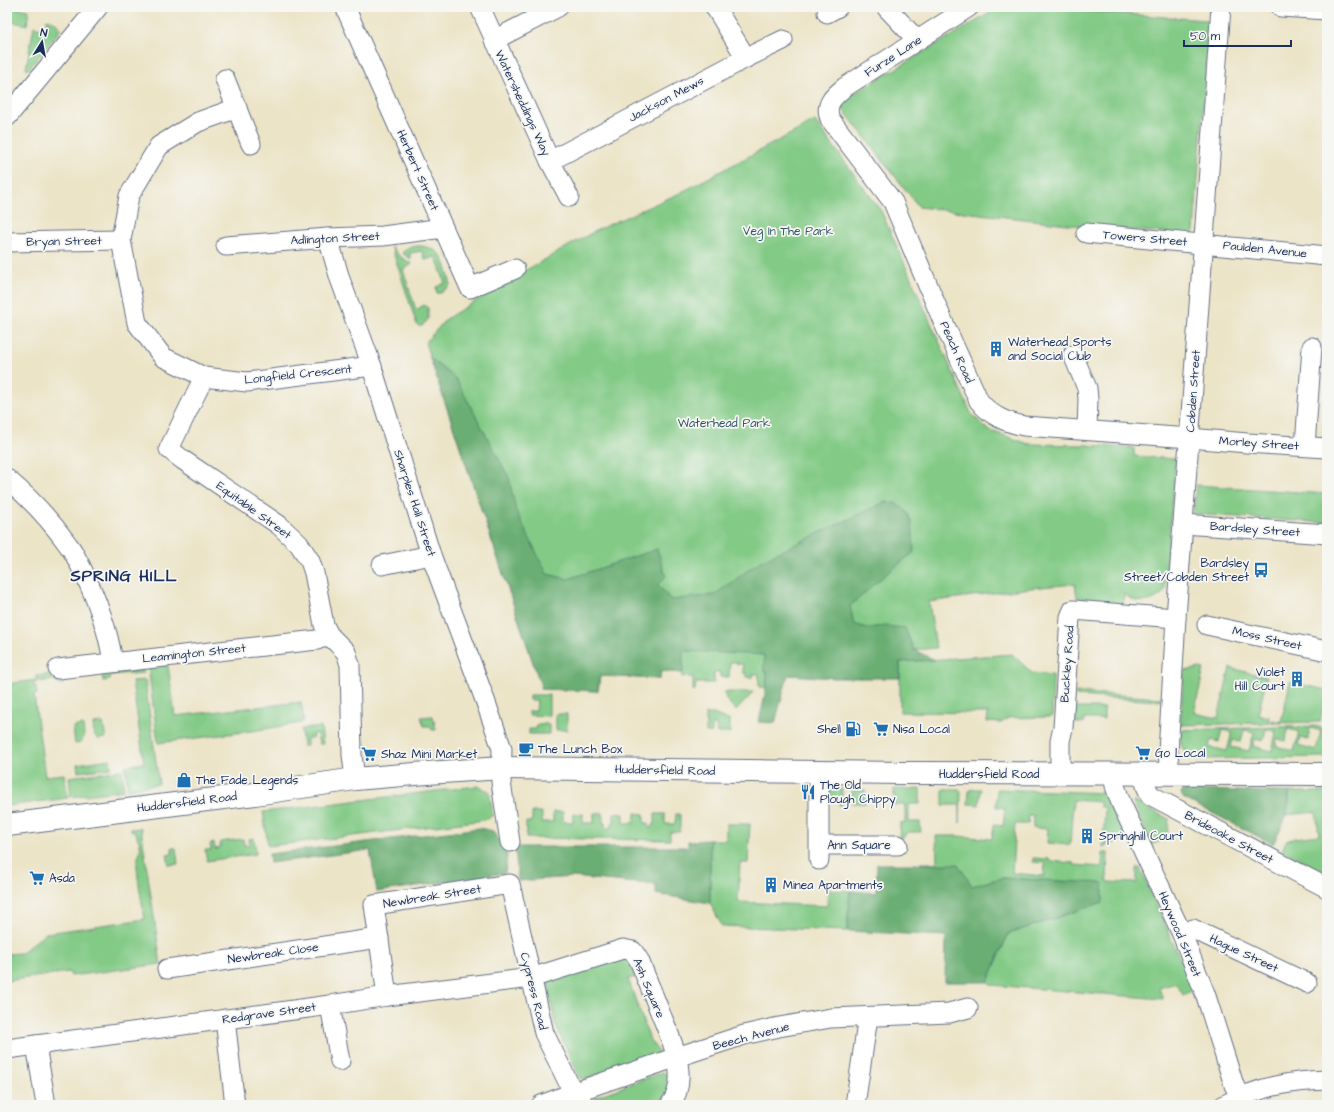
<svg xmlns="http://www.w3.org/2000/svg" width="1334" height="1112" font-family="'Architects Daughter',sans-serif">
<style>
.green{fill:#83ca86;stroke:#4f7c72;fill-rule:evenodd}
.forest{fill:#6aae73;stroke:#426e68}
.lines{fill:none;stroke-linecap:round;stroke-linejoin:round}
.minor-casing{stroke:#646e83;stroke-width:21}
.major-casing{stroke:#646e83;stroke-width:24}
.minor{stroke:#fff;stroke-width:19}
.major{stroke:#fff;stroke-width:22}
.labels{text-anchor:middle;stroke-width:3.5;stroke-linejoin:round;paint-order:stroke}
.street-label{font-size:12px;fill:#1b2f5e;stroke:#f6f6f2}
.park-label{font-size:12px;fill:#355668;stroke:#f6f6f2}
.poi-label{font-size:12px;fill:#1b2f5e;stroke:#f6f6f2;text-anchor:start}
.district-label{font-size:16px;font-weight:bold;letter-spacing:1px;fill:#1b2f5e;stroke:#f6f6f2}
</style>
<rect width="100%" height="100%" fill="#f6f6f2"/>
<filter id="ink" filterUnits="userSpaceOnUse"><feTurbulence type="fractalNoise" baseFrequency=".025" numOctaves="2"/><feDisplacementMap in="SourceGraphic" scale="8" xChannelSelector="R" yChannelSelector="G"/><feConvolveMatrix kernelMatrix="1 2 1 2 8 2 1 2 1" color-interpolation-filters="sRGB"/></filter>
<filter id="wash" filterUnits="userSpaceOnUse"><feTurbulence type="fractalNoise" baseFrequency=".012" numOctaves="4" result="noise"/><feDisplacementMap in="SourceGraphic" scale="16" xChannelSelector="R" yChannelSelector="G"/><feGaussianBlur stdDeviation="0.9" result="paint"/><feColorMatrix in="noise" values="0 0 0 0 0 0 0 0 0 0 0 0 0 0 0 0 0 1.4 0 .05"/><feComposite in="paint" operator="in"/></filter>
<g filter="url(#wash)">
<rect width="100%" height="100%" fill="#ece4c7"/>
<g class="green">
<polygon points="11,7 29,10 27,25 9,21"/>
<polygon points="1000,7 1031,7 1206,20 1209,27 1194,232 1191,235 1084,226 919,207 838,103"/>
<polygon points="47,19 54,21 61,29 28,70 26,68 34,26 45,29"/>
<path d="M815,121L881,211L971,413L988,430L1029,444L1086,445L1134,448V456L1176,459L1164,592C1152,604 1137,605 1124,594L1123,604L1083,601L1084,598H1077L1075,584L1030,588L929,602L936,648L914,650L765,655L764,671L767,672L766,687H759V674H753V677H746V673H743V664H737V662H730L729,677H720V672H714V683H696L695,691H693V677H682V673L661,671L660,679L600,676L598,691L542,689L425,343L446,319L519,274L597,230L680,193Z"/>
<polygon points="391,246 399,256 412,264 403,270 416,310 424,305 428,308 428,319 423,325 420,326 417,325"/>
<path d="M420,246C443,248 445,262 450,282V285L441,293H437L436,287L445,283L436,257L425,260L422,251L410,253L411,259L402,253L409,247Z"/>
<polygon points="1196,485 1327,494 1327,523 1193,514"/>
<polygon points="1012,654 1032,673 1053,675 1052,717 1008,718 1001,723 987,722 988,713 900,712 900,662"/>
<polygon points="168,665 175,716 301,702 304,721 301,723 252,731 158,743 148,667"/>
<polygon points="143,668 144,673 132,674 130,673 111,675 110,680 103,681 102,673"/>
<polygon points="1200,668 1204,669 1194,713 1218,718 1230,668 1267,677 1258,714 1269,717 1268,723 1180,725 1184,671"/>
<polygon points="61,673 63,684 59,684 54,680 35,682 34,687 36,687 37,694 34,695 45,776 64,774 68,798 7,806 7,684 36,680 36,676"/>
<polygon points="145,680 159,784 128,789 125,766 144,763 132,681"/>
<polygon points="1290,682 1327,690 1320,722 1271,723 1272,720 1281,722"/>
<path d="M724,692H753C748,700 741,704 736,711L726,699Z"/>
<polygon points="1076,692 1161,698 1160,701 1076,696"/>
<polygon points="529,695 549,695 549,716 529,715 529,711 536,711 537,700 529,700"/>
<polygon points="1075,708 1104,708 1104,719 1084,719 1084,723 1075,723"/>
<rect x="556" y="714" width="11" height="16"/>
<polygon points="706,714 714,714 730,721 730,733 717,733 716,725 712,725 712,733 706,733"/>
<polygon points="433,716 436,730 432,730 430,726 424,726 421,717"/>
<polygon points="103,723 106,738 98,739 94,734 93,724"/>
<polygon points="537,724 549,724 549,734 529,734 529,729 536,729"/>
<path d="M83,725C84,734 86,742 75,744L73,727Z"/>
<path d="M1315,726L1327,729V757L1198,759C1183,756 1179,744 1180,730ZM1310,728L1321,731L1316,750L1298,745L1300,738L1308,740ZM1266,729L1276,732L1272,751L1253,746L1255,739L1263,741ZM1288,729L1299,732L1294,751L1276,746L1277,739L1285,741ZM1222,730L1232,732L1227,751L1209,747L1211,740L1219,742ZM1244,730L1254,732L1249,751L1231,747L1233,740L1241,742Z"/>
<polygon points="321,727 323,744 319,744 317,734 312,734 313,738 307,738 307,746 303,746 301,729"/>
<polygon points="110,759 111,768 78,772 77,764"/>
<polygon points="122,770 124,790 71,797 69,777"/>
<polygon points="477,786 489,791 493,815 485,820 268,846 263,812"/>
<polygon points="831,789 842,789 842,805 839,805 839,799 829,799 829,792"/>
<polygon points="894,789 920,789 920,804 909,804 909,822 920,822 921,832 909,832 902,838 899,838 900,823 905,822 905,805 894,805"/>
<polygon points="943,789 959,789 961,791 960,823 960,805 943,805"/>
<polygon points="971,789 981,789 979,805 968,804 969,791"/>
<polygon points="997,789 1106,793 1126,838 1103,847 1105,807 1100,807 1100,802 1073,800 1070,845 1047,843 1048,829 1033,828 1033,815 1029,815 1028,824 1015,824 1012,873 1044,876 1045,863 1033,862 1033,858 1049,859 1049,861 1074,863 1074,865 1102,867 1103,853 1108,853 1107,882 1137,883 1137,868 1140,868 1193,988 1191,991 1183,995 1176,983 1159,988 1163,999 991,985 988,982 1008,934 1103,902 1073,882 1002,878 972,886 919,864 919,863 937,863 936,836 958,836 992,839 994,825 1003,826 1005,808 996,807"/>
<rect x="852" y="790" width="13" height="13"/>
<polygon points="1289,792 1327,792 1327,874 1282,850 1286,841 1295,838 1319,835 1316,812 1286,815 1289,806"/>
<polygon points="1133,802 1135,802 1169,819 1167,838 1151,845"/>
<polygon points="532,812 542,812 542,822 553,822 553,812 563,812 563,822 573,822 573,813 583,814 583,823 594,823 594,813 603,813 603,823 605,823 605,828 611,828 612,823 614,823 614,813 624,814 624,823 634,823 635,813 644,814 644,823 649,823 649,828 652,828 653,824 655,824 655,814 665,814 665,824 675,824 676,814 680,814 680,832 670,832 670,840 526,838 526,822 532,822"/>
<polygon points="726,824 750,824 748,863 740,863 738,902 827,906 828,890 850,891 847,931 722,926 710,903 710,840 726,840"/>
<path d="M141,828L161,964L71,976L69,972L7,981V954L21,953L46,933L145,919C142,902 138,884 137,867C136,854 145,851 137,837V834L130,829Z"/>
<polygon points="254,838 256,854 207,861 205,850 211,850 210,844 214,843 215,849 220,848 220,842 243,839 244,845 250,845 249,839"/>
<polygon points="172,848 176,848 178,864 169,865 167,855 172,854"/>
<polygon points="622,958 632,963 637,977 628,979 650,1040 660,1054 588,1079 580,1078 555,1024 547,982"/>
<polygon points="663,1072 670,1077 672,1082 661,1105 596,1105 595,1097"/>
</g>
<g class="forest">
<path d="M430,358L456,379L509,478L516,511L547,574L568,579L657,549L666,576L658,585L671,600L714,595L762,560L885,502C889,502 894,503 897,504C915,512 913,536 914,552L885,575L850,606L854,624L867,628L885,626L905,628L914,650L935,660L900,662V678H836L788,675L775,723L758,722C764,705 766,689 767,672H764V655L683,651V673L661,671L660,679L600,676L598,691L542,689Z"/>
<path d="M1184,790L1289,792C1288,811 1283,827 1273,844L1183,798L1181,793Z"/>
<polygon points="480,828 493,831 502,843 507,855 505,873 377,892 370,850 270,863 269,854"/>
<polygon points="710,840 710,903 656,894 656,885 573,877 518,881 515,847 688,847 688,841"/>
<polygon points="877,864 958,864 972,886 1002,878 1103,883 1103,902 1008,934 988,982 945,982 946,936 847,931 850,891 876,893"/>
</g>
</g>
<g filter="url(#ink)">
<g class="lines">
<g class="minor-casing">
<g id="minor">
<polyline points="345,7 470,288 515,269"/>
<polyline points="480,7 550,161 569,197"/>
<polyline points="715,7 746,58"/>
<polyline points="886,7 917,40"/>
<path d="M969,7L845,87C834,96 824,104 830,119L893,202L942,319L979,401C991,416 1005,422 1024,426L1190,438L1247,443L1327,448"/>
<polyline points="1281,7 1327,10"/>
<polyline points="827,13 838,7"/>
<polyline points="494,40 558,7"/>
<polyline points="225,79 251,144"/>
<polyline points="237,108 198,122 159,146 129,196 121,240 137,323 163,357 204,377 247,382 372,366"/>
<polyline points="7,117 98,7"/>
<polyline points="550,161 746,58 783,40"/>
<polyline points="1086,233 1327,256"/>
<polyline points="328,238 340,279 369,358 431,555 485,700 502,749 501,782 510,842"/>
<polyline points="7,242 121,240"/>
<polyline points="226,246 328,238 383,236 443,228"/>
<polyline points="1073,355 1087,388 1088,399 1087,430"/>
<polyline points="204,377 169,449 183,460 279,525 299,544 310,561 314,573 324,625 329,635 346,652 350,665 352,755 355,779"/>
<polyline points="1305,446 1312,347"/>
<path d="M7,479C30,498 52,522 69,546C74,552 77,560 81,567C96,597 108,629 113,662"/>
<polyline points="1183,524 1327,534"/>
<polyline points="382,565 431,555"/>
<polyline points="1207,625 1327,651"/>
<polyline points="58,669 317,640 329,635"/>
<polyline points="819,773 819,860"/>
<polyline points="1060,774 1060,741 1063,728 1070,617 1073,610 1176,618"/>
<polyline points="1114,774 1115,786 1121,803 1182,934 1206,996 1234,1085 1240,1097"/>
<polyline points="1170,774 1168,753 1176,618 1221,7"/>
<polyline points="1145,775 1146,786 1150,795 1327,888"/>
<polyline points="820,845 898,845"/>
<polyline points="1182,934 1193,929 1307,983"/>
<polyline points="167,969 379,938"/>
<polyline points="387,996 374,905 510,884 544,1033 570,1086 580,1097 583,1105"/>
<polyline points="330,1005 340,1061"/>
<polyline points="225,1019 235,1105"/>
<polyline points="36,1045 46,1105"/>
<path d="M7,1049L330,1005L387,996L531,978L623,949L633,951L639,960C646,977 653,994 660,1012C671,1039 691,1078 670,1105"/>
<polyline points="541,1105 575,1092 677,1057 744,1035 779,1027 831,1018 949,1013 968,1008"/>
<polyline points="855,1105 868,1017"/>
<path d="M1224,1105C1259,1087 1288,1081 1327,1080"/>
</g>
</g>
<g class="major-casing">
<polyline id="major" points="7,825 255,794 355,779 427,773 502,768 903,773 1327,774"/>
</g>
<use href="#minor" class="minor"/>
<use href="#major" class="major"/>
</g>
</g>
<defs>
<g id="building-bare" transform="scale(1.2)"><path d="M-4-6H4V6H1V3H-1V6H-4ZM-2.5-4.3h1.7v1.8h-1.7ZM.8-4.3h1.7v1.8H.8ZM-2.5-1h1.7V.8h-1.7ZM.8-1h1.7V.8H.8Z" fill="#1f6fb2" stroke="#f6f6f2" stroke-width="2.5" paint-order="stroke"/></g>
<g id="bus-bare" transform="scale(1.2)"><path d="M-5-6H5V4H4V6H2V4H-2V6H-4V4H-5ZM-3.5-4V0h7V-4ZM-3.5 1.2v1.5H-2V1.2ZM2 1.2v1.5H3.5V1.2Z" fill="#1f6fb2" stroke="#f6f6f2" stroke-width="2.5" paint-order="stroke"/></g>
<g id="fuel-bare" transform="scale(1.2)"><path d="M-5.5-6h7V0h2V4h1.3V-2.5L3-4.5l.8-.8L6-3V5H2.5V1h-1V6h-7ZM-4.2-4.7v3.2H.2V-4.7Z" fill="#1f6fb2" stroke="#f6f6f2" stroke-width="2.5" paint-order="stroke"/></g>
<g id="supermarket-bare" transform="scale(1.2)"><path d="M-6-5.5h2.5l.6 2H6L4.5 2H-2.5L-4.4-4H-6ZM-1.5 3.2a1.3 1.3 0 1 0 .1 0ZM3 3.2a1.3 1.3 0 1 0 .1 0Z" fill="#1f6fb2" stroke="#f6f6f2" stroke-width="2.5" paint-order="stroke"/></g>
<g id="cafe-bare" transform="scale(1.2)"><path d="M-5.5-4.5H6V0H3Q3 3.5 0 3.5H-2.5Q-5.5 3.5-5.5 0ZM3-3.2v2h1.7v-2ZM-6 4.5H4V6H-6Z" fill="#1f6fb2" stroke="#f6f6f2" stroke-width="2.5" paint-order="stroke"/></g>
<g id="shop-bare" transform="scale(1.2)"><path d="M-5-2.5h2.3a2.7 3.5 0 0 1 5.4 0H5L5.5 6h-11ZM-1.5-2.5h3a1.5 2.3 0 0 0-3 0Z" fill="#1f6fb2" stroke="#f6f6f2" stroke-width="2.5" paint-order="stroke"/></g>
<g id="restaurant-bare" transform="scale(1.2)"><path d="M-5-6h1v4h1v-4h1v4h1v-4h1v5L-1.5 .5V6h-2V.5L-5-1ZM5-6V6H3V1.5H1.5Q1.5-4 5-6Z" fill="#1f6fb2" stroke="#f6f6f2" stroke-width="2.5" paint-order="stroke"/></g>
</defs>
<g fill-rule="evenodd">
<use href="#building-bare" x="996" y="349"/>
<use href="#bus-bare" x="1261" y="570"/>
<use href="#building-bare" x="1297" y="679"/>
<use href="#fuel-bare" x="853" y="729"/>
<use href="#supermarket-bare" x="881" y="729"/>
<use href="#cafe-bare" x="526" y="749"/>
<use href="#supermarket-bare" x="1143" y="753"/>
<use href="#supermarket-bare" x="369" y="754"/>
<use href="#shop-bare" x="184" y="780"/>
<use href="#restaurant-bare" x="808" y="792"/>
<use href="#building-bare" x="1087" y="836"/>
<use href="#supermarket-bare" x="37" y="878"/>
<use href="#building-bare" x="771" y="885"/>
</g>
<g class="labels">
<g class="street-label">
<text transform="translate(893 56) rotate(-33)" y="4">Furze Lane</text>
<text transform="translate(666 99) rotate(-28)" y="4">Jackson Mews</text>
<text transform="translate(523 103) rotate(65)" y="4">Watersheddings Way</text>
<text transform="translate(418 170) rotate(66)" y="4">Herbert Street</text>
<text transform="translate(335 238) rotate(-3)" y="4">Adlington Street</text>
<text transform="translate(1145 238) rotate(5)" y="4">Towers Street</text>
<text transform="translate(64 241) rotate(-1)" y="4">Bryan Street</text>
<text transform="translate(1265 249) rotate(6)" y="4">Paulden Avenue</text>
<text transform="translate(957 352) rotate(66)" y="4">Peach Road</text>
<text transform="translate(298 374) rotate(-6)" y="4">Longfield Crescent</text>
<text transform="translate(1193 391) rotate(-86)" y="4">Cobden Street</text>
<text transform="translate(1259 443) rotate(4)" y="4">Morley Street</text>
<text transform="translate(415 503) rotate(72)" y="4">Sharples Hall Street</text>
<text transform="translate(254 510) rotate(36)" y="4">Equitable Street</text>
<text transform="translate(1255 529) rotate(4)" y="4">Bardsley Street</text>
<text transform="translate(1267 638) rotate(13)" y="4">Moss Street</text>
<text transform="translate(194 653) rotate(-6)" y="4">Leamington Street</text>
<text transform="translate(1067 664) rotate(-86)" y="4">Buckley Road</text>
<text transform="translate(665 770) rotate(1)" y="4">Huddersfield Road</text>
<text x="989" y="778">Huddersfield Road</text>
<text transform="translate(187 802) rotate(-7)" y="4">Huddersfield Road</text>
<text transform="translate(1229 837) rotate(28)" y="4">Brideoake Street</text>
<text x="859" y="849">Ann Square</text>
<text transform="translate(432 896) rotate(-9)" y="4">Newbreak Street</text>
<text transform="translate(1180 934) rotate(67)" y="4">Heywood Street</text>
<text transform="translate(273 953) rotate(-8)" y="4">Newbreak Close</text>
<text transform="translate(1244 953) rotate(25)" y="4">Hague Street</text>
<text transform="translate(649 988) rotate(67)" y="4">Ash Square</text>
<text transform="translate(534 991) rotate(76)" y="4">Cypress Road</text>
<text transform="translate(269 1013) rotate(-8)" y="4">Redgrave Street</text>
<text transform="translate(751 1036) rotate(-15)" y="4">Beech Avenue</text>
</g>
<g class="park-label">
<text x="788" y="235">Veg In The Park</text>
<text x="724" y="427">Waterhead Park</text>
</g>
<g class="poi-label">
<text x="1008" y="346">Waterhead Sports<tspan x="1008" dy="14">and Social Club</tspan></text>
<text x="1249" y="567" text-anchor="end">Bardsley<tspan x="1249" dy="14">Street/Cobden Street</tspan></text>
<text x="1285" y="676" text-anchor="end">Violet<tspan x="1285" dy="14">Hill Court</tspan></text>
<text x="841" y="733" text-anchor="end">Shell</text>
<text x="893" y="733">Nisa Local</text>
<text x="538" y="753">The Lunch Box</text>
<text x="1155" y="757">Go Local</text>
<text x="381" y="758">Shaz Mini Market</text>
<text x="196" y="784">The Fade Legends</text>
<text x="820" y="789">The Old<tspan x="820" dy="14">Plough Chippy</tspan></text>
<text x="1099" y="840">Springhill Court</text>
<text x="49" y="882">Asda</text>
<text x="783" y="889">Minea Apartments</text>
</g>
<g class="district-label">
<text x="124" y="581">SPRING HILL</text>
</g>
</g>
<rect width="1334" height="1112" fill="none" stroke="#f6f6f2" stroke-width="24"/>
<g transform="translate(42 42) rotate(11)" stroke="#f6f6f2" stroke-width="3" paint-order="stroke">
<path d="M0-3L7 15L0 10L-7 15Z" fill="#1b2f5e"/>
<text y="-6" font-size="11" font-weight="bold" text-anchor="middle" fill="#1b2f5e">N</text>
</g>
<path d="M1184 40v6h107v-6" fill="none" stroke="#1b2f5e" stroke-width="2"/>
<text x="1190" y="40" font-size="12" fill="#1b2f5e" stroke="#f6f6f2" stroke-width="3" paint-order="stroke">50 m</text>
</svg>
